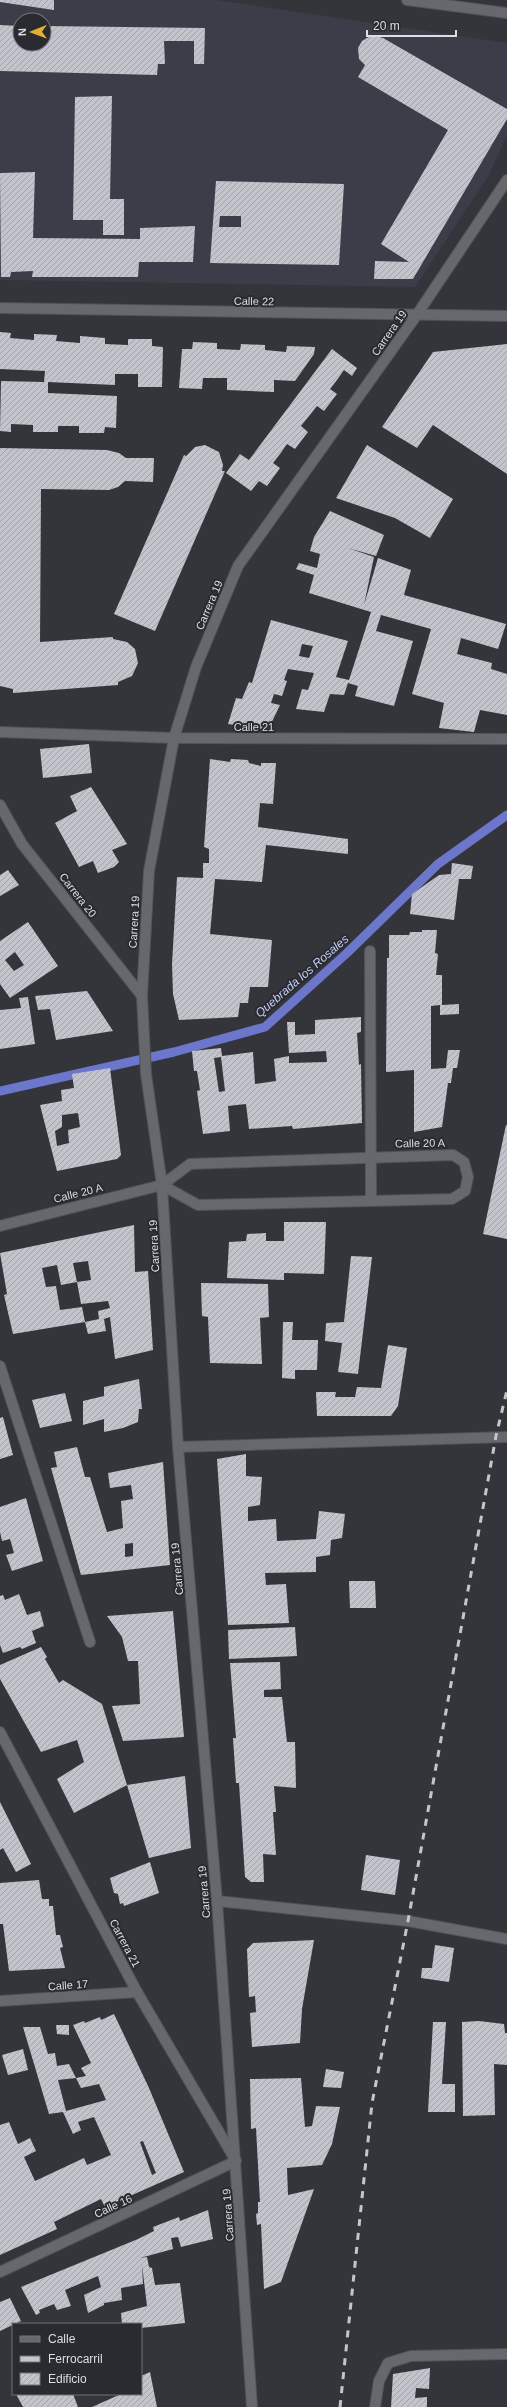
<svg xmlns="http://www.w3.org/2000/svg" width="507" height="2407" font-family="Helvetica,sans-serif">
<style>
.built{fill:#3b3d48;fill-rule:evenodd}
.lines{fill:none;stroke-linecap:round;stroke-linejoin:round}
.stream{stroke:#6c76ca;stroke-width:9}
.building{fill:url(#building-hatch);fill-rule:evenodd}
.minor-casing{stroke:#515257;stroke-width:12}
.tertiary-casing{stroke:#515257;stroke-width:12}
.minor{stroke:#67686e;stroke-width:10}
.tertiary{stroke:#67686e;stroke-width:10}
.rail{stroke:#c5c6ca;stroke-width:3;stroke-dasharray:7 7;stroke-linecap:butt}
.labels{text-anchor:middle;stroke-width:4;stroke-linejoin:round;paint-order:stroke}
.street-label{font-size:11px;fill:#dddee1;stroke:#292b30}
.water-label{font-size:12px;font-style:italic;fill:#c5cefb;stroke:#292b30}
</style>
<defs>
<pattern id="building-hatch" width="6" height="6" patternUnits="userSpaceOnUse"><rect width="6" height="6" fill="#c3c4cb"/><path d="M-1 1l2-2M0 6l6-6M5 7l2-2" fill="none" stroke="#a3a4a9"/></pattern>
</defs>
<rect width="100%" height="100%" fill="#33353a"/>
<path class="built" d="M0,0H217L507,43V135L488,177L415,287L0,280ZM20,20H44V44H20Z"/>
<g class="lines">
<polyline class="stream" points="0,1091 174,1052 265,1027 347,953 438,864 507,815"/>
</g>
<g class="building">
<polygon points="0,0 54,0 54,10 0,2"/>
<polygon points="0,25 20,26 20,44 44,44 44,26 205,28 204,64 194,64 194,41 164,41 165,64 158,64 157,75 0,71"/>
<polygon points="372,35 383,38 507,109 507,119 413,279 374,279 375,261 409,262 381,244 448,130 358,77 365,65 359,59 358,48 362,41"/>
<polygon points="112,96 110,199 124,199 124,235 103,235 103,220 73,220 75,97"/>
<polygon points="35,172 33,238 140,239 140,228 195,226 193,262 139,262 138,277 32,277 33,271 11,272 10,277 1,277 0,173"/>
<path d="M216,181L344,184L339,265L210,263ZM220,216H241V227H219Z"/>
<polygon points="0,332 11,333 10,338 34,340 34,334 57,335 56,341 80,343 80,336 105,338 105,344 128,345 128,339 152,339 152,346 163,347 162,387 138,387 138,374 115,374 115,385 48,382 48,393 117,396 116,428 105,427 104,433 79,433 79,426 58,426 58,432 33,432 33,425 11,424 11,432 0,431 1,381 44,382 45,371 0,369"/>
<polygon points="193,342 217,343 217,349 240,350 241,344 265,345 265,350 286,352 287,346 315,347 314,354 295,381 274,380 274,392 227,390 227,378 203,378 202,389 179,388 182,349 192,349"/>
<polygon points="507,344 507,474 433,425 417,448 382,427 433,352"/>
<polygon points="332,349 357,368 352,376 344,370 337,380 330,389 337,394 324,411 317,406 301,426 308,432 295,449 287,444 280,454 273,463 280,468 267,486 259,481 251,491 226,473 240,454 249,460"/>
<polygon points="205,445 219,452 223,465 222,471 225,471 155,631 114,614 184,455 186,456 195,447"/>
<polygon points="367,445 453,499 430,538 395,518 336,498"/>
<polygon points="0,448 107,450 119,453 126,458 154,458 153,482 125,481 118,487 109,490 41,489 40,642 113,637 113,639 127,642 135,649 138,663 132,676 118,682 118,685 13,693 13,689 0,686"/>
<path d="M330,511L384,535L376,556L348,548L374,557L364,605L378,558L411,570L404,595L506,624L498,649L461,638L457,654L492,663L491,669L507,674V715L480,710L474,732L439,728L444,703L412,694L431,629L381,615L376,631L413,641L394,706L355,696L358,686L348,683L344,695L330,694L324,712L296,709L302,689L308,690L314,673L288,669L284,680L287,681L282,696L274,694L271,703L280,705L268,730L228,724L236,698L242,699L249,682L252,683L271,620L348,641L336,677L349,680L371,612L309,593L314,575L296,569L299,563L317,568L320,554L310,551L314,537ZM302,644L313,646L309,658L299,656Z"/>
<polygon points="89,744 92,773 43,778 40,749"/>
<polygon points="210,759 230,762 231,759 248,760 249,763 261,766 261,763 276,763 273,804 260,803 258,827 348,839 348,854 266,845 262,882 215,879 210,934 272,940 268,987 250,987 248,1003 240,1003 238,1017 179,1020 173,994 172,964 177,877 203,878 203,863 209,863 209,849 204,847"/>
<polygon points="91,787 127,844 112,850 119,862 114,867 98,873 93,861 79,867 55,823 77,811 70,796"/>
<polygon points="452,863 473,866 471,879 459,879 454,920 410,914 412,894 439,875 451,874"/>
<polygon points="8,870 19,885 0,896 0,875"/>
<path d="M28,922L58,966L10,998L0,984V941ZM15,952L24,965L14,971L5,960Z"/>
<polygon points="422,930 437,930 435,953 438,954 436,975 442,975 442,1005 459,1004 459,1014 440,1015 440,1005 431,1006 431,1069 446,1068 448,1050 460,1050 457,1068 453,1068 451,1083 448,1083 442,1127 414,1132 414,1070 386,1072 387,958 389,958 389,935 409,935 410,932 422,932"/>
<polygon points="87,991 113,1031 56,1040 50,1009 38,1010 35,996"/>
<polygon points="28,997 35,1044 0,1049 0,1010 21,1008 19,998"/>
<path d="M361,1017V1032L357,1033L359,1065L361,1064L362,1123L293,1129L292,1126L249,1129L246,1104L228,1106L230,1131L203,1134L197,1091L200,1090L197,1071H194L192,1051L221,1048L222,1056L253,1052L255,1084L276,1081L274,1059L289,1056V1063L327,1062L326,1051L289,1053L287,1022H295V1035L315,1034V1020ZM221,1057L225,1091L219,1092L214,1058Z"/>
<path d="M110,1068L121,1155L117,1159L57,1171L40,1105L62,1101L61,1090L74,1088L72,1074ZM78,1113L80,1127L68,1130L69,1143L57,1146L55,1131L62,1127V1115Z"/>
<polygon points="506,1125 507,1125 507,1239 483,1234"/>
<polygon points="284,1222 326,1222 324,1274 284,1273 284,1280 227,1278 229,1242 246,1241 247,1234 266,1233 266,1241 284,1241"/>
<polygon points="134,1225 135,1272 148,1271 153,1350 115,1359 110,1317 104,1319 106,1331 88,1334 85,1322 99,1319 98,1311 110,1308 108,1301 81,1304 77,1282 91,1280 88,1261 73,1263 77,1282 61,1285 57,1265 42,1268 46,1287 56,1286 60,1310 82,1307 85,1322 13,1334 4,1295 7,1294 0,1253"/>
<polygon points="351,1256 372,1257 358,1374 338,1372 342,1343 325,1341 326,1323 344,1322"/>
<polygon points="201,1283 268,1284 269,1317 260,1318 262,1364 210,1363 208,1317 202,1316"/>
<polygon points="283,1322 293,1322 292,1340 318,1340 317,1370 295,1370 295,1379 282,1378"/>
<polygon points="388,1345 407,1348 398,1406 391,1416 317,1416 316,1392 336,1392 335,1397 355,1397 357,1387 381,1388"/>
<polygon points="139,1379 142,1409 139,1409 138,1422 123,1428 104,1432 104,1419 83,1425 83,1401 104,1396 104,1387"/>
<polygon points="65,1393 72,1421 40,1428 32,1400"/>
<polygon points="3,1417 13,1455 0,1459 0,1418"/>
<path d="M77,1447L85,1477H90L107,1532L123,1528L121,1501L133,1499L131,1485L110,1488L108,1473L163,1462L170,1565L81,1575L51,1468L57,1467L54,1452ZM133,1543V1556L125,1557V1544Z"/>
<polygon points="246,1454 246,1476 262,1477 260,1505 248,1507 248,1521 276,1519 277,1541 316,1539 319,1511 345,1514 342,1538 331,1540 330,1555 316,1557 316,1572 265,1573 266,1585 286,1584 289,1623 228,1625 217,1459"/>
<polygon points="26,1498 43,1561 12,1571 6,1555 14,1553 10,1539 2,1541 0,1532 0,1507"/>
<polygon points="349,1581 375,1581 376,1608 350,1608"/>
<polygon points="19,1594 27,1615 40,1611 44,1626 32,1631 36,1643 22,1649 20,1647 3,1653 0,1645 0,1596 3,1595 5,1600"/>
<polygon points="173,1611 184,1737 123,1741 112,1706 140,1704 138,1661 128,1661 122,1637 107,1616"/>
<polygon points="295,1627 297,1656 229,1659 228,1630"/>
<polygon points="41,1647 47,1657 45,1659 59,1683 63,1680 102,1704 127,1785 74,1813 57,1779 84,1762 77,1740 41,1752 0,1679 0,1665"/>
<polygon points="280,1662 281,1689 264,1690 264,1697 282,1697 287,1742 295,1742 296,1788 274,1786 276,1812 273,1812 276,1855 263,1854 264,1882 251,1882 245,1877 239,1783 236,1783 233,1738 236,1738 230,1663"/>
<polygon points="185,1776 191,1848 149,1858 127,1785"/>
<polygon points="0,1802 31,1864 16,1872 3,1848 0,1850"/>
<polygon points="366,1855 400,1860 395,1895 361,1890"/>
<polygon points="150,1862 159,1893 124,1906 123,1903 120,1904 118,1894 114,1893 110,1878"/>
<polygon points="39,1880 42,1899 49,1899 49,1906 53,1906 56,1935 60,1935 63,1947 60,1948 65,1968 9,1971 3,1924 0,1924 0,1883"/>
<polygon points="314,1940 302,2009 300,2043 252,2047 250,2013 256,2012 255,1996 249,1997 247,1949 253,1943"/>
<polygon points="435,1945 454,1948 449,1982 421,1978 422,1968 432,1968"/>
<path d="M114,2014L149,2088L184,2172L105,2207L101,2199L54,2222L57,2229L0,2255V2125L9,2122L18,2144L30,2138L36,2151L24,2157L35,2181L84,2158L87,2165L111,2155L94,2117L78,2122L81,2130L73,2134L63,2112L49,2114L23,2027H40L48,2054L55,2053L57,2066L69,2064L76,2078L58,2080L66,2111L106,2100L99,2084L81,2088L76,2078L86,2076L81,2068L91,2063L73,2025L84,2021L85,2023L100,2017L101,2020ZM143,2141L156,2173L152,2175L140,2142Z"/>
<polygon points="479,2021 504,2024 505,2033 507,2033 507,2065 494,2064 495,2115 463,2116 462,2022"/>
<polygon points="433,2022 446,2022 442,2084 455,2084 455,2112 428,2112"/>
<polygon points="56,2025 69,2025 69,2035 57,2034"/>
<polygon points="23,2049 28,2070 8,2075 2,2055"/>
<polygon points="326,2069 344,2072 341,2088 323,2087"/>
<polygon points="301,2078 305,2127 312,2126 316,2106 340,2107 332,2144 322,2165 287,2168 288,2195 314,2189 281,2282 264,2289 261,2224 257,2225 256,2214 258,2213 258,2202 260,2202 256,2128 251,2129 250,2079"/>
<polygon points="208,2210 213,2239 181,2247 178,2237 171,2238 173,2249 140,2258 147,2257 149,2267 152,2268 155,2285 180,2283 185,2323 141,2328 141,2324 122,2324 121,2313 147,2306 142,2265 143,2284 121,2288 122,2300 104,2303 104,2305 88,2313 84,2295 101,2287 98,2276 65,2290 71,2306 57,2310 54,2304 39,2310 40,2313 36,2315 21,2287 138,2239 154,2231 153,2227 179,2217 180,2221"/>
<polygon points="10,2298 21,2321 0,2331 0,2302"/>
<polygon points="430,2368 429,2389 416,2388 415,2398 427,2397 427,2407 391,2407 393,2374"/>
<polygon points="150,2372 157,2407 92,2407 121,2394 141,2394 141,2376"/>
<polygon points="16,2394 73,2394 78,2407 23,2407"/>
</g>
<g class="lines">
<g class="minor-casing">
<g id="minor">
<polyline points="407,0 507,13"/>
<polyline points="0,308 507,316"/>
<polyline points="0,732 174,738 507,739"/>
<polyline points="0,805 22,844 142,996"/>
<polyline points="370,951 371,1201"/>
<polyline points="0,1226 162,1185 190,1164 453,1155 464,1162 468,1177 465,1191 452,1199 198,1205 162,1185"/>
<polyline points="0,1366 90,1642"/>
<polyline points="178,1447 507,1437"/>
<polyline points="0,1732 137,1992 236,2161 0,2272"/>
<polyline points="217,1901 408,1921 507,1939"/>
<polyline points="0,2001 137,1992"/>
<polyline points="375,2407 379,2381 388,2363 411,2356 507,2354"/>
</g>
</g>
<g class="tertiary-casing">
<polyline id="tertiary" points="252,2407 217,1901 178,1447 162,1185 146,1074 142,996 149,871 174,738 196,667 238,566 416,316 507,180"/>
</g>
<use href="#minor" class="minor"/>
<use href="#tertiary" class="tertiary"/>
<polyline class="rail" points="340,2407 372,2103 408,1921 496,1436 507,1390"/>
</g>
<g class="labels">
<g class="street-label">
<text transform="translate(254 301) rotate(1)" y="4">Calle 22</text>
<text transform="translate(389 333) rotate(-55)" y="4">Carrera 19</text>
<text transform="translate(209 605) rotate(-67)" y="4">Carrera 19</text>
<text x="254" y="731">Calle 21</text>
<text transform="translate(78 895) rotate(52)" y="4">Carrera 20</text>
<text transform="translate(134 922) rotate(-87)" y="4">Carrera 19</text>
<text transform="translate(420 1143) rotate(-1)" y="4">Calle 20 A</text>
<text transform="translate(78 1193) rotate(-14)" y="4">Calle 20 A</text>
<text transform="translate(154 1246) rotate(-93)" y="4">Carrera 19</text>
<text transform="translate(177 1569) rotate(-95)" y="4">Carrera 19</text>
<text transform="translate(204 1892) rotate(-95)" y="4">Carrera 19</text>
<text transform="translate(125 1943) rotate(62)" y="4">Carrera 21</text>
<text transform="translate(68 1985) rotate(-4)" y="4">Calle 17</text>
<text transform="translate(113 2206) rotate(-25)" y="4">Calle 16</text>
<text transform="translate(228 2215) rotate(-94)" y="4">Carrera 19</text>
</g>
<g class="water-label">
<text transform="translate(302 976) rotate(-41)" y="4">Quebrada los Rosales</text>
</g>
</g>
<rect x="12" y="2323" width="130" height="72" fill="#292b30" stroke="#717377"/>
<rect x="20" y="2336" width="20" height="6" fill="#67686e" stroke="#717377"/>
<text x="48" y="2343" font-size="12" fill="#dddee1">Calle</text>
<rect x="20" y="2356" width="20" height="6" fill="#c5c6ca" stroke="#717377"/>
<text x="48" y="2363" font-size="12" fill="#dddee1">Ferrocarril</text>
<rect x="20" y="2373" width="20" height="12" fill="url(#building-hatch)" stroke="#717377"/>
<text x="48" y="2383" font-size="12" fill="#dddee1">Edificio</text>
<g transform="translate(32 32) rotate(269)"><circle r="19" fill="#292b30" stroke="#717377"/>
<path d="M0-3L7 15L0 10L-7 15Z" fill="#dfb034"/>
<text y="-6" font-size="11" font-weight="bold" text-anchor="middle" fill="#dddee1">N</text>
</g>
<path d="M367 30v6h89v-6" fill="none" stroke="#dddee1" stroke-width="2"/>
<text x="373" y="30" font-size="12" fill="#dddee1" stroke="#292b30" stroke-width="3" paint-order="stroke">20 m</text>
</svg>
